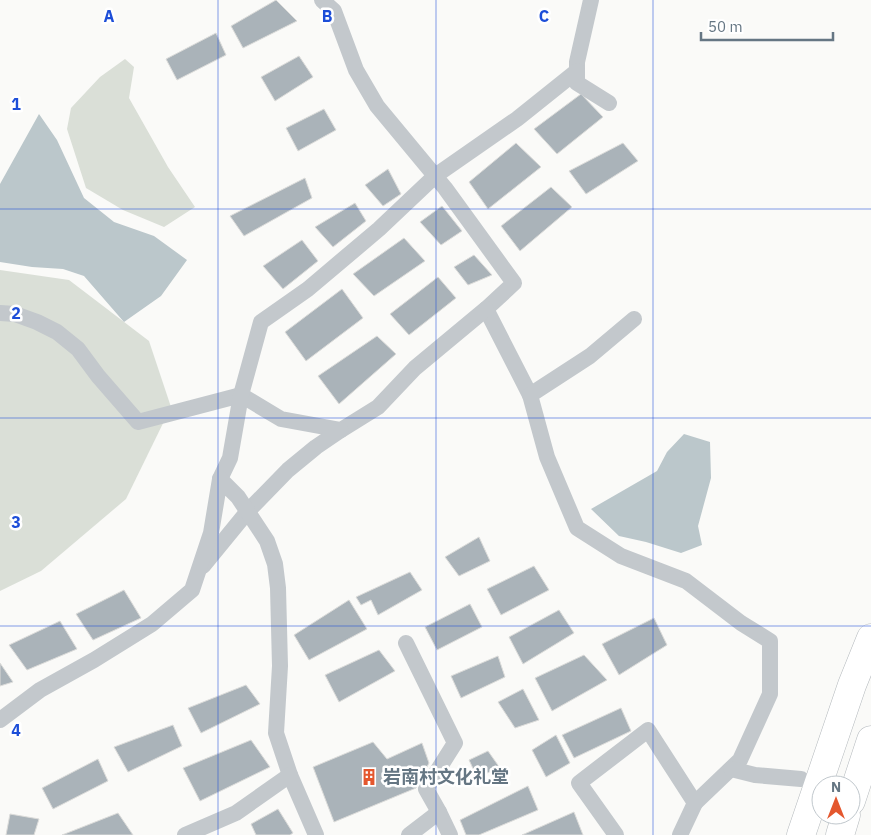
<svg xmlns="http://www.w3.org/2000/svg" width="871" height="835" font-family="'IBM Plex Sans','Noto Sans SC',sans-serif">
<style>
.green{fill:#dadfd7}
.water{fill:#bbc7cb}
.building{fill:#aab3b9;stroke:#dcdcda}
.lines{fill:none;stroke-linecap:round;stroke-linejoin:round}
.highway-casing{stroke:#b4b9bd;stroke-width:29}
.street{stroke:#c3c8cc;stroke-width:16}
.highway{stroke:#fff;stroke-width:28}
.grid{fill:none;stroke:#1d4ed8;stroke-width:1;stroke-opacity:0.55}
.labels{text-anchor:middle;stroke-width:5;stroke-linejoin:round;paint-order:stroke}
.poi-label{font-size:18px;font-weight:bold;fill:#657683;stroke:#fff;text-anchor:start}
.grid-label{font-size:16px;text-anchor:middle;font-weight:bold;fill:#1d4ed8;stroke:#fff;stroke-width:5;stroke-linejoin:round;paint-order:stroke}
</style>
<rect width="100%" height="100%" fill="#fafaf8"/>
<g class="green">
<polygon points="125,59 134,67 129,98 168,167 195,207 164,227 123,210 86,188 67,129 71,108 100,77"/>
<polygon points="0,270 69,280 149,341 171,407 126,499 41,571 0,591"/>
</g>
<g class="water">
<polygon points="39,114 57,140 84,198 114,222 154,236 187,260 161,296 124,322 84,276 63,269 32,267 0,262 0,184"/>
<polygon points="684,434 710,442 711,478 698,526 702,545 681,553 646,542 619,536 591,509 657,471 667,452"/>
</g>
<g class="building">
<polygon points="276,0 297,21 243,48 231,26"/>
<polygon points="216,33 226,55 177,80 166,59"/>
<polygon points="299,56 313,77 275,101 261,77"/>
<polygon points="581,94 603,117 557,154 534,129"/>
<polygon points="324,109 336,130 298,151 286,128"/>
<polygon points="516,143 541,167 488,209 469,182"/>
<polygon points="623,143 638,161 586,194 569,171"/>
<polygon points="388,169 401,194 383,206 365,185"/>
<polygon points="305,178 312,198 244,236 230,216"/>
<polygon points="551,187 572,207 520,251 501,226"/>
<polygon points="355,203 366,221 333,247 315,227"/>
<polygon points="442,206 462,231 441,245 420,222"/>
<polygon points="404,238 425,261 374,296 353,274"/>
<polygon points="302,240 318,261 283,289 263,266"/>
<polygon points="474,255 492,275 468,285 454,267"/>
<polygon points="438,277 456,298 409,335 390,314"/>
<polygon points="342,289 363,318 306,361 285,332"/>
<polygon points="377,336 396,354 339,404 318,376"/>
<polygon points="479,537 490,561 459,576 445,557"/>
<polygon points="534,566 549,590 501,615 487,589"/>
<polygon points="410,572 422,590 378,615 371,600 361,605 356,597"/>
<polygon points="124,590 141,618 93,640 76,614"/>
<polygon points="349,600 367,629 309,660 294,635"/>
<polygon points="470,604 482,627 437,650 425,627"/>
<polygon points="559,610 574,633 523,664 509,637"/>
<polygon points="654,618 667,645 619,675 602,644"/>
<polygon points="60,621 77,649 27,670 9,645"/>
<polygon points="379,650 395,671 339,702 325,675"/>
<polygon points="584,655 607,680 552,711 535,678"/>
<polygon points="498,656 505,677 461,698 451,676"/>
<polygon points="0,663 13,682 0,686"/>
<polygon points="246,685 260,704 201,733 188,708"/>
<polygon points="523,689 539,720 515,728 498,702"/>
<polygon points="621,708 631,731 574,758 562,735"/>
<polygon points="173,725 182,746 128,772 114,747"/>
<polygon points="556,735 570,763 546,777 532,750"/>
<polygon points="251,740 270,767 200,801 183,768"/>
<polygon points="373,742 387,759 422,743 429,763 416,788 334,822 313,767"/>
<polygon points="488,751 500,768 477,777 469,760"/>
<polygon points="98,759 108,781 53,809 42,788"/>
<polygon points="528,786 538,810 479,835 466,835 460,820"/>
<polygon points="278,809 293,833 290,835 256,835 251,824"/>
<polygon points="574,812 583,835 522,835"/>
<polygon points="118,813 133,835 62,835"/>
<polygon points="10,814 39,819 34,835 6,835"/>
</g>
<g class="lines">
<g class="highway-casing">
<g id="highway">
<polyline points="851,801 871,740"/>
<polyline points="801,835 852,685 871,638"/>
<polyline points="840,835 846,815"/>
</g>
</g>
<g class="street">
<polyline points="322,0 334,11 356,70 377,106 445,188 514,283 486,309 530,395"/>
<polyline points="591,0 577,62 577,83 609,103"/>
<polyline points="0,313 15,314 37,322 57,332 78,349 98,376 138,422 241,395 281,419 341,430 378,407 415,368 486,309"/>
<polyline points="634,319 590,356 530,395 547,457 577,528 621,556 686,581 741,623 770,641 770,694 740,760 695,803"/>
<polyline points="220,479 230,458 241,395 261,322 308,289 379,229 435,176 517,119 577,71"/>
<polyline points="203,566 248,511 288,470 316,447 341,430"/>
<polyline points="406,643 455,743 426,789 439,812"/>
<polyline points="0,720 40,690 94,660 152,624 192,590 211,533 220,479 238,497 267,541 275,564 278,588 280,666 276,733 290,775"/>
<polyline points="731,769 755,775 801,779"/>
<polyline points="185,835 236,813 290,775 316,835"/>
<polyline points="409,835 439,812 450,835"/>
<polyline points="616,835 579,783 648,730 695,803 680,835"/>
</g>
<use href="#highway" class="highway"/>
</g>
<path class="grid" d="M218,0V835M436,0V835M653,0V835M0,209H871M0,418H871M0,626H871"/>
<defs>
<g id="building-bare" transform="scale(1.35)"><path d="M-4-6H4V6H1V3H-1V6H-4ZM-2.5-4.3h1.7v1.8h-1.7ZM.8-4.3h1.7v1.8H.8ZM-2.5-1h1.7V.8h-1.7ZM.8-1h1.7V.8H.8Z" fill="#e4572e" stroke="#fff" stroke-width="2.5" paint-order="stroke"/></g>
</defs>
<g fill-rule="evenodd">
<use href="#building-bare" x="369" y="777"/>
</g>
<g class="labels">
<g class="poi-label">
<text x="383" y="783">岩南村文化礼堂</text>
</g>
</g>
<g class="grid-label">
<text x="109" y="22">A</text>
<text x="327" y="22">B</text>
<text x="544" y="22">C</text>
<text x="16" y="110">1</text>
<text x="16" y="319">2</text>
<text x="16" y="528">3</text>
<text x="16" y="736">4</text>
</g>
<g transform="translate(836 800)"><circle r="24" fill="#ffffff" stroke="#c1c8cd"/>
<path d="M0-4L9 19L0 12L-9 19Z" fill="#e4572e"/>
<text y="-8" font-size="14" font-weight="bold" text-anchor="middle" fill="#657683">N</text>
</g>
<path d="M701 32v8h132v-8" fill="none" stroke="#657683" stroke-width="2.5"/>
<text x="708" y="32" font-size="15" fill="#657683" stroke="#ffffff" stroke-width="4" paint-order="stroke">50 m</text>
</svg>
